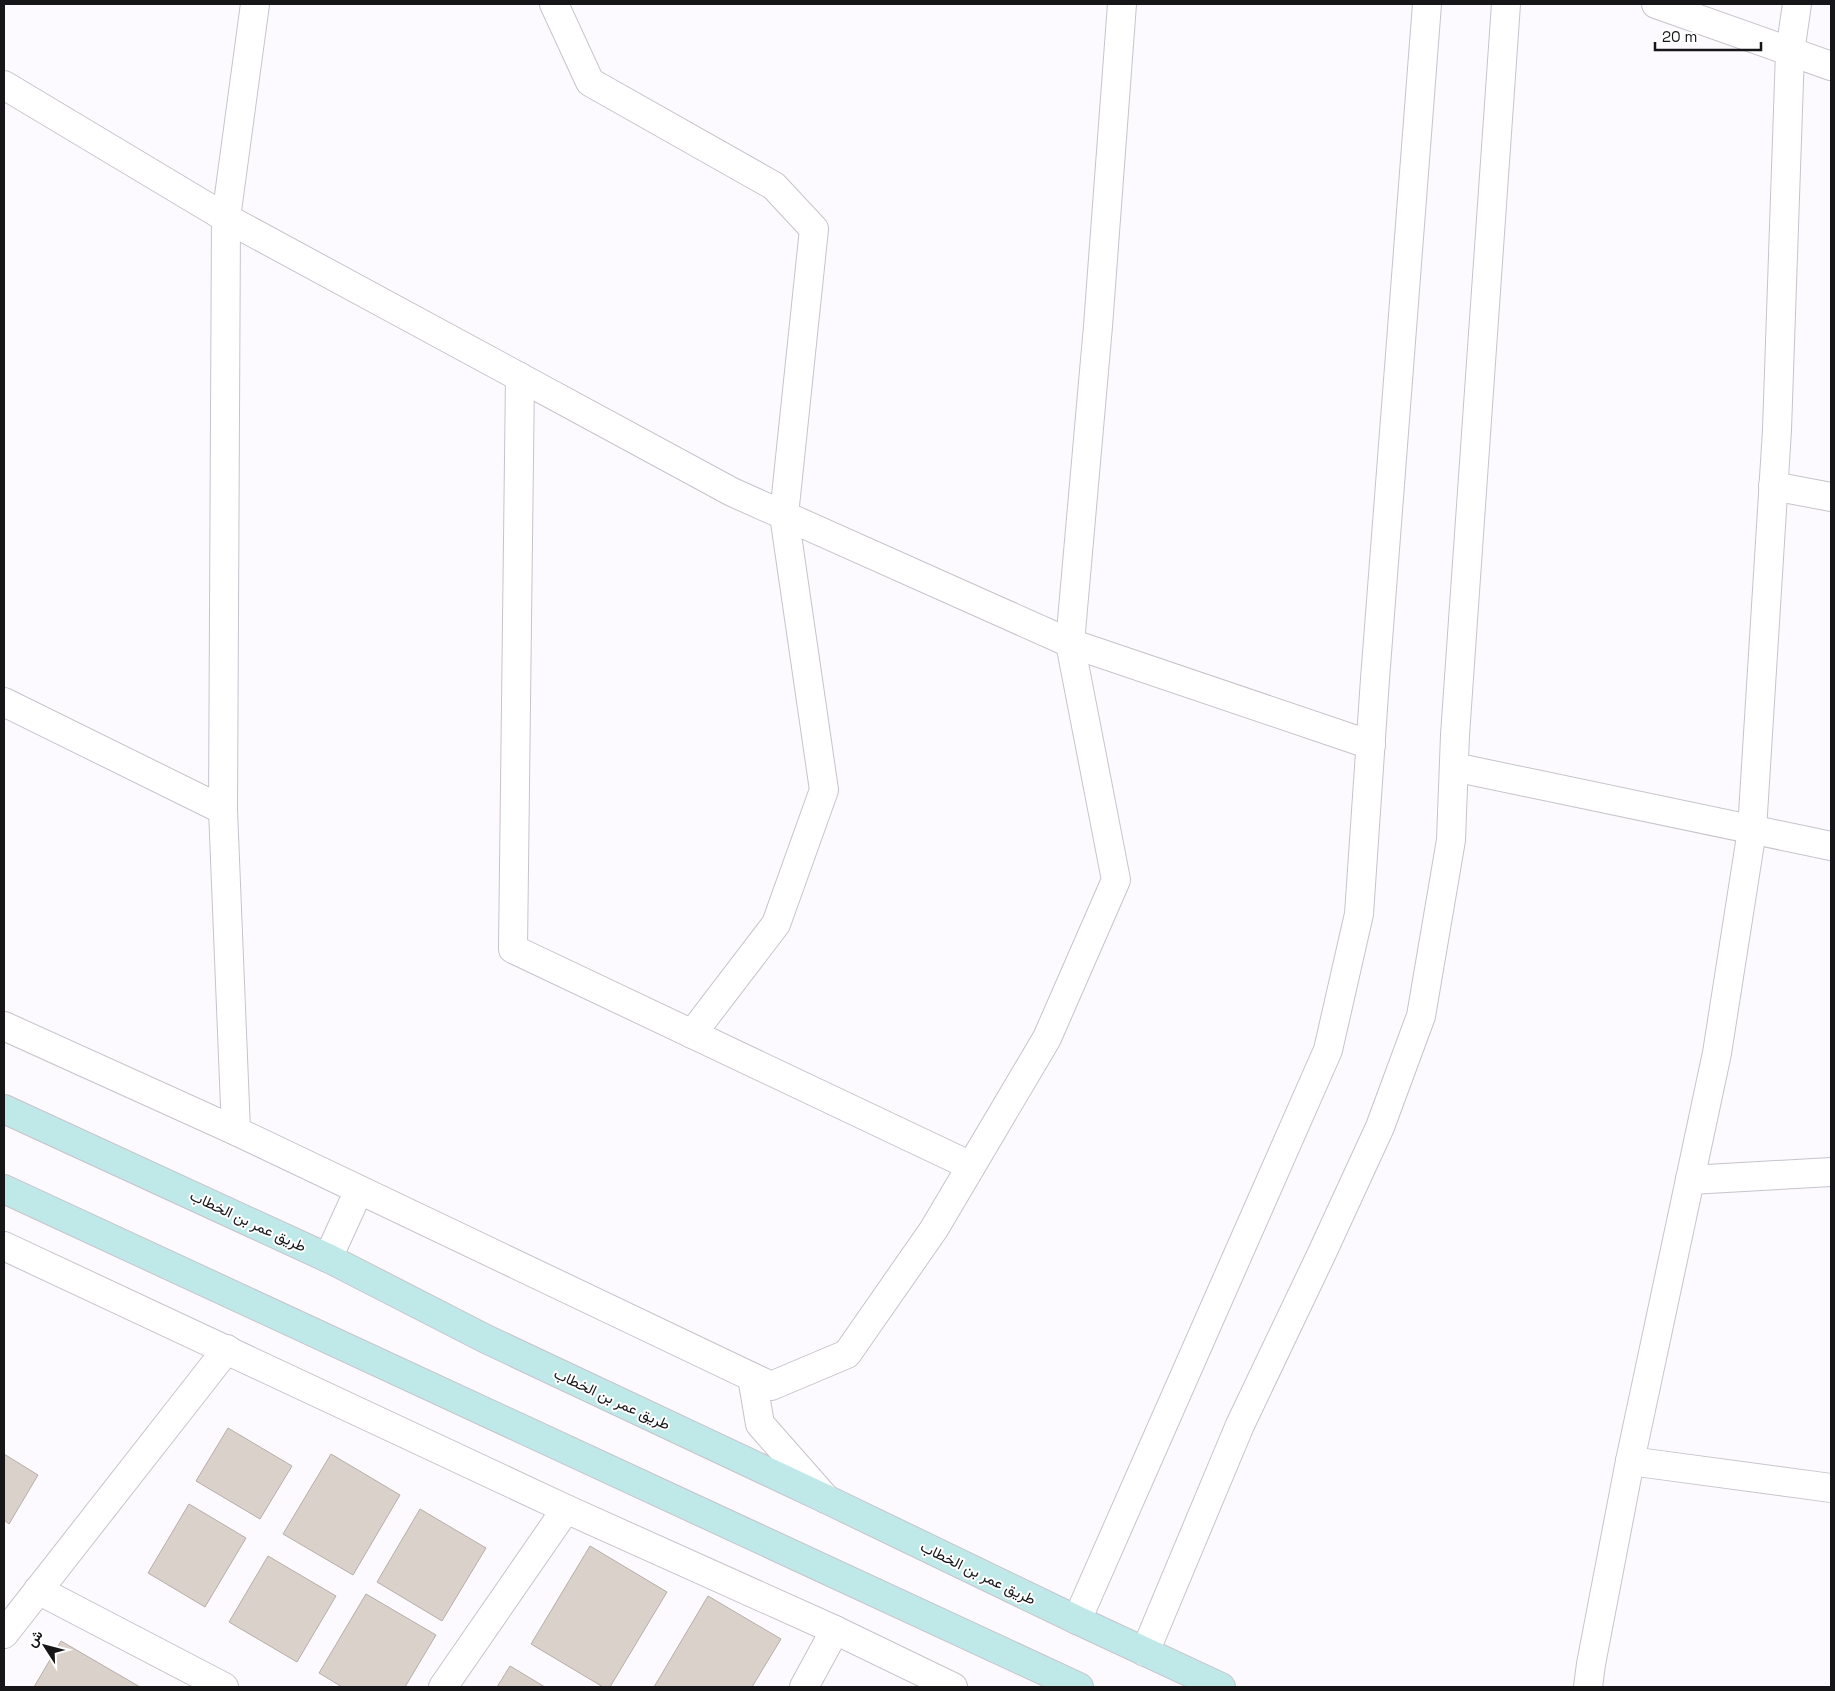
<svg xmlns="http://www.w3.org/2000/svg" width="1835" height="1691" font-family="'Space Grotesk',Vazirmatn,sans-serif">
<style>
.building{fill:#dad1cb;stroke:#b7aea8}
.lines{fill:none;stroke-linecap:round;stroke-linejoin:round}
.minor-casing{stroke:#c7c3cc;stroke-width:30}
.tertiary-casing{stroke:#c7c3cc;stroke-width:30}
.secondary-casing{stroke:#c7c3cc;stroke-width:30}
.minor{stroke:#fff;stroke-width:28}
.tertiary{stroke:#fff;stroke-width:28}
.secondary{stroke:#bfe9e9;stroke-width:28}
.labels{text-anchor:middle;stroke-width:4;stroke-linejoin:round;paint-order:stroke}
.street-label{font-size:15px;fill:#161518;stroke:#fff}
</style>
<rect width="100%" height="100%" fill="#fcfafe"/>
<g class="building">
<polygon points="228,1428 292,1466 260,1519 196,1481"/>
<polygon points="4,1454 38,1475 9,1524 4,1520"/>
<polygon points="331,1454 400,1495 353,1575 283,1534"/>
<polygon points="189,1504 246,1538 205,1607 148,1573"/>
<polygon points="420,1509 486,1548 442,1621 377,1582"/>
<polygon points="590,1546 667,1592 610,1687 603,1687 531,1644"/>
<polygon points="268,1556 336,1596 297,1662 229,1622"/>
<polygon points="366,1594 436,1635 405,1687 342,1687 319,1673"/>
<polygon points="708,1596 781,1639 752,1687 654,1687"/>
<polygon points="61,1641 140,1687 34,1687"/>
<polygon points="510,1666 545,1687 497,1687"/>
</g>
<g class="lines">
<g class="minor-casing">
<g id="minor">
<polyline points="554,4 590,82 774,186 814,229 784,515 824,790 776,924 692,1034"/>
<polyline points="1656,4 1831,66"/>
<polyline points="4,85 226,218 732,492 1070,643 1371,745"/>
<polyline points="520,377 513,949 971,1166"/>
<polyline points="1773,486 1831,497"/>
<polyline points="4,702 223,810"/>
<polyline points="1454,767 1831,846"/>
<polyline points="4,1026 236,1131 771,1386 847,1354 934,1229 1047,1038 1116,880 1070,643 1098,326 1122,4"/>
<polyline points="236,1131 223,810 226,218 255,4"/>
<polyline points="1690,1180 1831,1172"/>
<polyline points="328,1258 359,1190"/>
<polyline points="752,1377 760,1424 826,1499"/>
<polyline points="1630,1461 1831,1488"/>
<polyline points="38,1590 224,1687"/>
<polyline points="4,1634 227,1349"/>
<polyline points="443,1687 566,1509"/>
<polyline points="804,1687 835,1630"/>
<polyline points="1588,1687 1591,1664 1630,1461 1717,1053 1752,830 1777,430 1790,52 1797,4"/>
</g>
</g>
<g class="tertiary-casing">
<g id="tertiary">
<polyline points="4,1246 566,1509 835,1630 953,1687"/>
<polyline points="1077,1620 1328,1050 1359,914 1375,679 1427,4"/>
<polyline points="1145,1652 1240,1425 1322,1253 1380,1127 1421,1016 1451,840 1455,735 1506,4"/>
</g>
</g>
<g class="secondary-casing">
<g id="secondary">
<polyline points="4,1109 328,1258 486,1339 826,1499 1077,1620 1221,1687"/>
<polyline points="4,1189 1079,1687"/>
</g>
</g>
<use href="#minor" class="minor"/>
<use href="#tertiary" class="tertiary"/>
<use href="#secondary" class="secondary"/>
</g>
<g class="labels">
<g class="street-label">
<text transform="translate(248 1221) rotate(25)" y="5">طريق عمر بن الخطاب</text>
<text transform="translate(612 1399) rotate(25)" y="5">طريق عمر بن الخطاب</text>
<text transform="translate(978 1573) rotate(26)" y="5">طريق عمر بن الخطاب</text>
</g>
</g>
<rect width="1835" height="1691" fill="none" stroke="#161518" stroke-width="10"/>
<g transform="translate(45 1646) rotate(306)" stroke="#ffffff" stroke-width="4" paint-order="stroke">
<path d="M0-4L9 19L0 12L-9 19Z" fill="#161518"/>
<text y="-8" font-size="14" font-weight="bold" text-anchor="middle" fill="#161518">ش</text>
</g>
<path d="M1655 42v8h106v-8" fill="none" stroke="#161518" stroke-width="2.5"/>
<text x="1662" y="42" font-size="15" fill="#161518" stroke="#ffffff" stroke-width="4" paint-order="stroke">20 m</text>
</svg>
